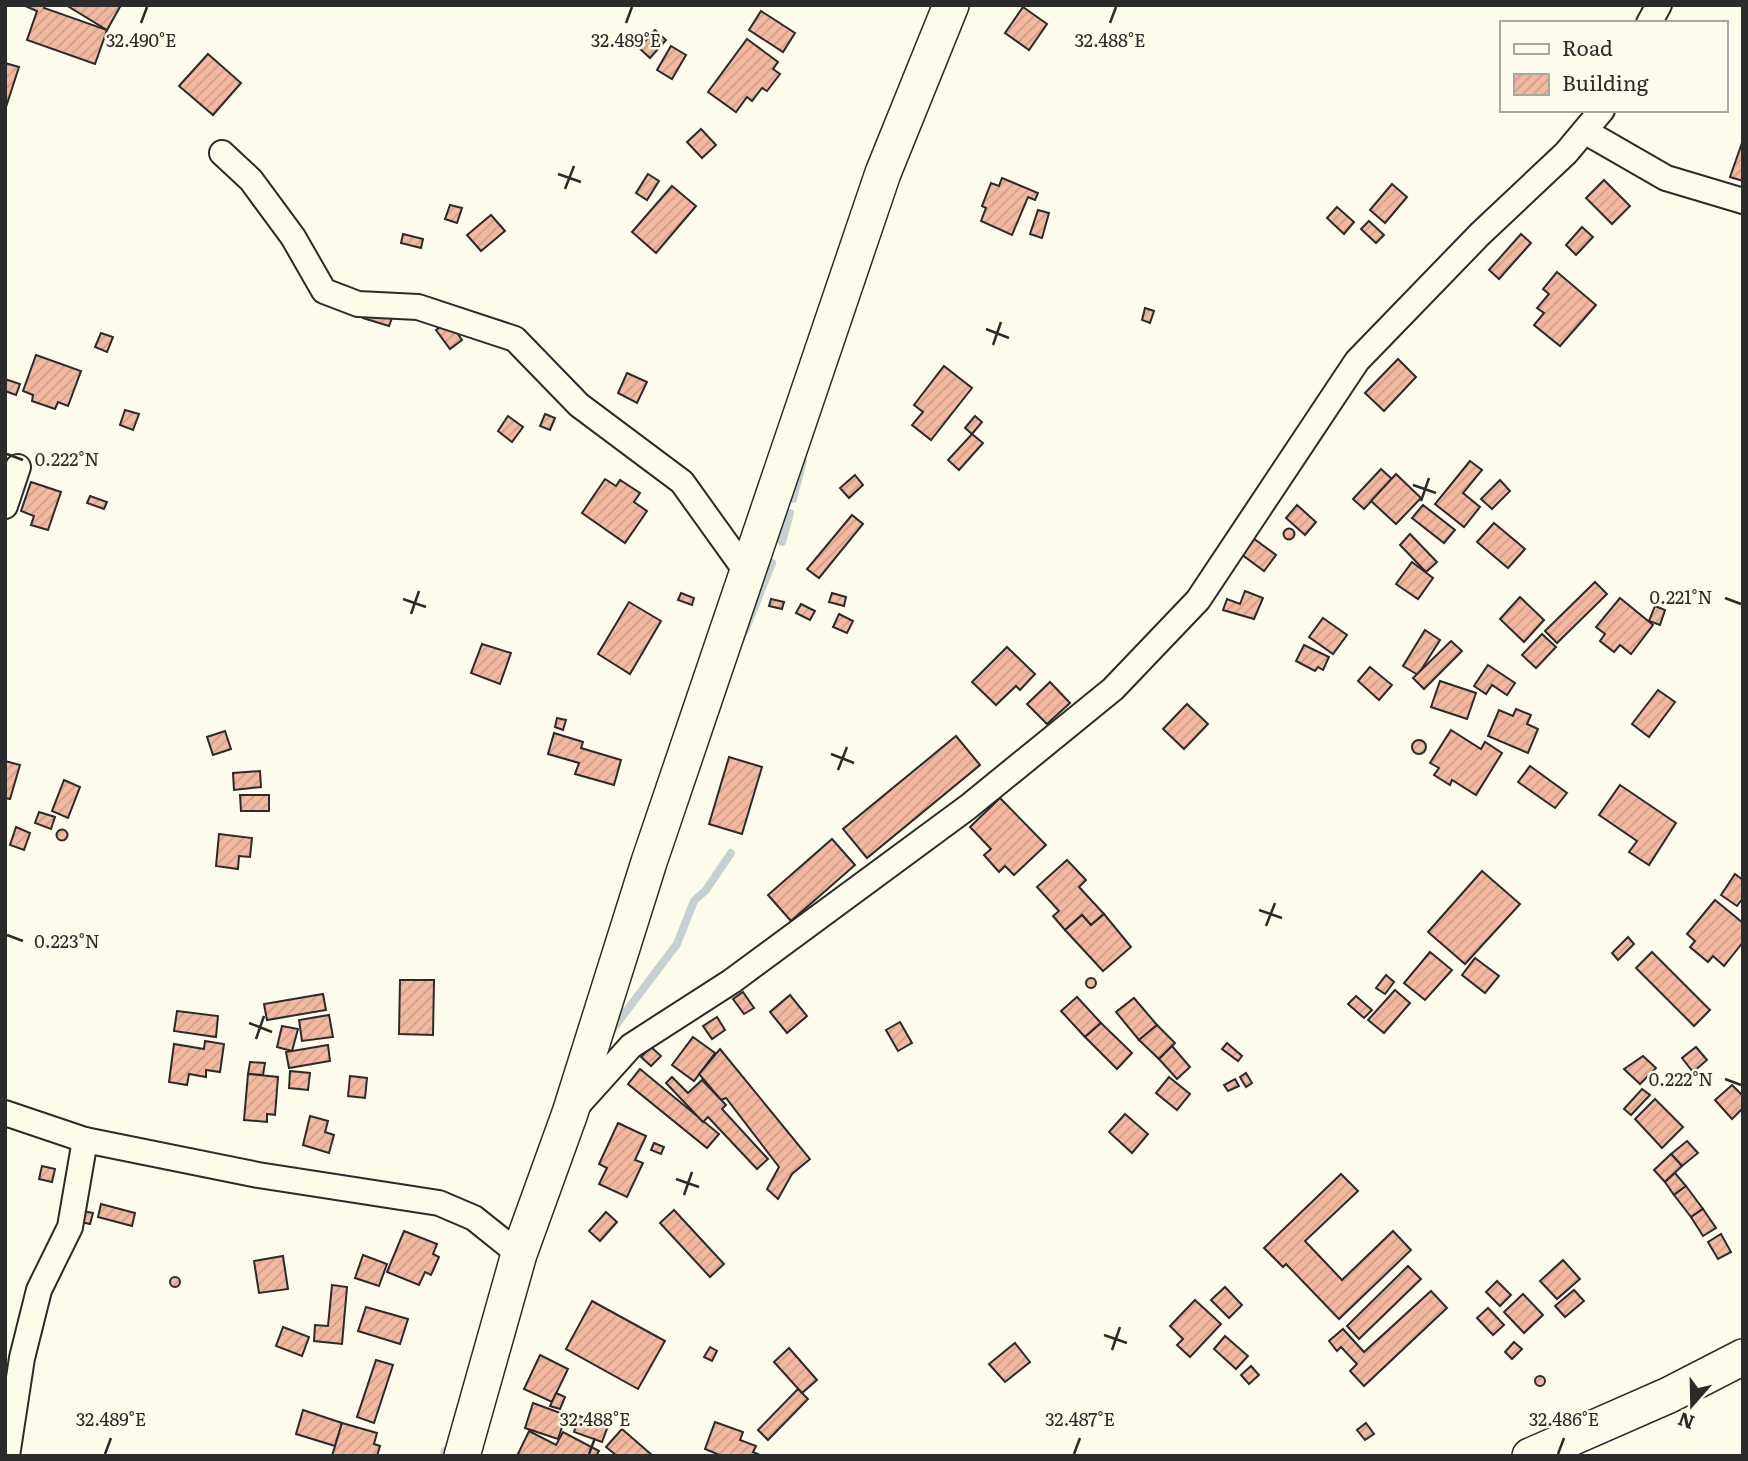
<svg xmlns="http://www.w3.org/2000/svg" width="1748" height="1461" font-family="Literata,serif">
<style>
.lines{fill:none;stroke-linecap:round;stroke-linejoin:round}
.stream{stroke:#c7d0d0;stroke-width:8}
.building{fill:url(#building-hatch);stroke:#2b2b2b;stroke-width:2}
.street-casing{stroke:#2b2b2b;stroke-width:28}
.secondary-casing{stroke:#2b2b2b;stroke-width:38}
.street{stroke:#fdfbea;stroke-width:24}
.secondary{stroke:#fdfbea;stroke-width:35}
.ticks{fill:none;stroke:#2b2b2b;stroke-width:2.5}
.ticks-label{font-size:18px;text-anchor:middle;fill:#2b2b2b;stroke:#fdfbea;stroke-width:5;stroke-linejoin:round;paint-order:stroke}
</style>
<defs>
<pattern id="building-hatch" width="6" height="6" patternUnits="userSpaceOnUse" patternTransform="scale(1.75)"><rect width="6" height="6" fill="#f2b8a0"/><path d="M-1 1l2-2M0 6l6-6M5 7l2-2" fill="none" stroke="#d09e8a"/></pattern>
</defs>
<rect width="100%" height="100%" fill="#fdfbea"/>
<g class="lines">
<g class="stream">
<polyline points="793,499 803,461"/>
<polyline points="782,542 790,513"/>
<polyline points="745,631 772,563"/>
<polyline points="612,1030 677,944 694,901 706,890 731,853"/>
<polyline points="444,1456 445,1451"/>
</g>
</g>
<g class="building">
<polygon points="23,5 45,5 44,8 107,30 95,64 27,40 37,11"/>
<polygon points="66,5 121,5 107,30"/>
<polygon points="1023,7 1047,24 1029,50 1005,33"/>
<polygon points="761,11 795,33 783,52 749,30"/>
<polygon points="655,30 666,40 650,58 639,48"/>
<polygon points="747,39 778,62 773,69 780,74 767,91 762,88 752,101 747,97 736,112 708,92"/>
<polygon points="671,46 686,55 672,79 657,70"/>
<polygon points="208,54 241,83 213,115 179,86"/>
<polygon points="5,63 19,67 6,107 5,107"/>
<polygon points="701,129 716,145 702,158 687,142"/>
<polygon points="1743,140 1743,181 1730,177"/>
<polygon points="648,174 659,181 647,200 636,193"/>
<polygon points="1002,178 1038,193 1035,200 1028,197 1012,235 981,221 986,208 982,206 991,183 999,186"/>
<polygon points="1604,180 1630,206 1612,224 1586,198"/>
<polygon points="1392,184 1407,197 1385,223 1370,210"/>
<polygon points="672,186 696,206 656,253 632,232"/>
<polygon points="450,205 462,208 457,223 445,219"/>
<polygon points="1337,207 1354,222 1344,234 1327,218"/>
<polygon points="1038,210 1049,213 1042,238 1030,234"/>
<polygon points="491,215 505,231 481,251 467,235"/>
<polygon points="1369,221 1384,235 1376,243 1361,229"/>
<polygon points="1582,227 1593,237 1576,255 1566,245"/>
<polygon points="403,234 423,239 421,248 401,243"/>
<polygon points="1521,234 1531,243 1499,279 1489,270"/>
<polygon points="1557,272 1596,305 1560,346 1534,325 1544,313 1537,308 1549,294 1543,289"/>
<polygon points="1145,308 1154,311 1150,323 1142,320"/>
<polygon points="366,310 392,318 389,326 363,318"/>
<polygon points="449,321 462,340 450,349 436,330"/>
<polygon points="101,333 113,337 107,352 95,347"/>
<polygon points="36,355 81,371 68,406 58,402 55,409 32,401 33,395 23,391"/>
<polygon points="1398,359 1416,377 1384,411 1365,393"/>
<polygon points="944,366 972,388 931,440 912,425 923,412 914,405"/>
<polygon points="627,373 647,382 637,403 618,393"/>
<polygon points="5,379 20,384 16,395 5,391"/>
<polygon points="125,410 139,414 133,430 120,425"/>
<polygon points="545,414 555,418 550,430 540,426"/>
<polygon points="508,416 523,427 512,442 498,431"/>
<polygon points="975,416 982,422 972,434 965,428"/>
<polygon points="972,434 983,443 959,470 948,460"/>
<polygon points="1470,461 1482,470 1463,493 1480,507 1464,527 1435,504"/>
<polygon points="1381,469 1392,479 1364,509 1353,499"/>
<polygon points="1396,474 1421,498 1396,524 1371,501"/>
<polygon points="855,475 863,485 849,498 840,488"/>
<polygon points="605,479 616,486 620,480 640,493 634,502 647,511 625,543 582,513"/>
<polygon points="1500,480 1510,491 1492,509 1481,499"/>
<polygon points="31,482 61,492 48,530 31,525 34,516 21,511"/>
<polygon points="90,496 107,502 104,509 87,503"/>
<polygon points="1297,505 1316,522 1305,535 1286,518"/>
<polygon points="1423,505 1455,530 1444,543 1412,518"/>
<polygon points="852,515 863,524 819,578 807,569"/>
<polygon points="1494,523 1525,549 1508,568 1477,542"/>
<circle cx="1289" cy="534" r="5.5"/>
<polygon points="1410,534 1437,562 1426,572 1400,545"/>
<polygon points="1253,538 1276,555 1264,571 1241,554"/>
<polygon points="1412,562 1433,578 1418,599 1396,584"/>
<polygon points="1595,582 1607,594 1557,643 1545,631"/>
<polygon points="1245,591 1263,598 1254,619 1223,610 1227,599 1240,604"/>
<polygon points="681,593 694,598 692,605 678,600"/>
<polygon points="832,593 846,597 844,606 829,602"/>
<polygon points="1520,597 1544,620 1524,642 1500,619"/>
<polygon points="1620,598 1653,625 1631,654 1620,645 1614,652 1600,641 1605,634 1596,627"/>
<polygon points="771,599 784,602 782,609 769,606"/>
<polygon points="629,602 661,621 630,674 598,654"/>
<polygon points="801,604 815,611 810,620 796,613"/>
<polygon points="1655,606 1665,610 1660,625 1649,621"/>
<polygon points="839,614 853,621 847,633 833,627"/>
<polygon points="1323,618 1347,635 1333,654 1309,637"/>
<polygon points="1425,630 1440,640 1418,675 1403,666"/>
<polygon points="1542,634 1556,647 1536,668 1522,655"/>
<polygon points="1451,641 1462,651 1424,689 1413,678"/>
<polygon points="482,644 511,653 500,684 471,673"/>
<polygon points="1304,645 1329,657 1323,670 1318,667 1315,671 1296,661"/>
<polygon points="1007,647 1035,674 1020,690 1016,686 996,705 972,682"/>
<polygon points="1488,665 1515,683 1507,695 1492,685 1486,694 1474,686"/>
<polygon points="1370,667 1392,685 1379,700 1358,681"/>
<polygon points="1440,681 1476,693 1467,719 1431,707"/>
<polygon points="1050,682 1070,703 1047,724 1027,704"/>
<polygon points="1658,690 1675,702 1649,737 1632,724"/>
<polygon points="1187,704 1208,724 1184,749 1163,729"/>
<polygon points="1516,709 1531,715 1527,724 1538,729 1528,753 1488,736 1499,710 1513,716"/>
<polygon points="557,718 566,720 563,730 555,727"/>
<polygon points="1451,730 1481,749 1485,742 1502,753 1476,795 1452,780 1450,785 1434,775 1439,768 1430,763"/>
<polygon points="225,731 231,749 213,755 207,737"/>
<polygon points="554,733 583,742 581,748 621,760 614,785 575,774 579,763 548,754"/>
<polygon points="956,736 980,765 867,858 843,829"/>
<circle cx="1419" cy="747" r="7"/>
<polygon points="729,757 762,767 742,834 709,824"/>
<polygon points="5,761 20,765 10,799 5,798"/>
<polygon points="1530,766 1567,793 1555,808 1518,782"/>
<polygon points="260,771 261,787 234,790 233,773"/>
<polygon points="64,780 80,787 68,818 52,811"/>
<polygon points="1620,785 1676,823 1649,865 1629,852 1637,841 1599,815"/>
<polygon points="240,795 269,795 269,811 241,811"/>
<polygon points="1000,798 1046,845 1014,875 1005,866 999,872 984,855 991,849 970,827"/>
<polygon points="39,812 55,817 51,829 35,823"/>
<polygon points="16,827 30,833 24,850 10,845"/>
<circle cx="62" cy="835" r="5.5"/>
<polygon points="219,834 252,838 250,857 239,856 238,869 216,866"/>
<polygon points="832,839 855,865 791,921 768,895"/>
<polygon points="1067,860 1086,880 1079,887 1104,914 1091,925 1082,915 1065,930 1053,916 1059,911 1037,887"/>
<polygon points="1482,871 1520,904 1465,964 1428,932"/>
<polygon points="1735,874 1743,880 1743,898 1737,906 1721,895"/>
<polygon points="1715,900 1743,923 1743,942 1724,966 1713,956 1708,962 1690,947 1695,941 1687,934"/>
<polygon points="1104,914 1131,947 1103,971 1065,930 1082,915 1091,925"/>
<polygon points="1628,937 1634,944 1618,960 1612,953"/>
<polygon points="1430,952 1452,970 1425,1000 1404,983"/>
<polygon points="1652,952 1710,1010 1694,1026 1636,968"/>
<polygon points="1475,958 1499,976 1485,993 1462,975"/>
<polygon points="1386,975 1394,982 1385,994 1376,988"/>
<circle cx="1091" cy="983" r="5"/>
<polygon points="400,980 434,980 433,1035 399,1034"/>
<polygon points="1395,990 1410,1003 1384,1033 1368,1020"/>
<polygon points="743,992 754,1008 744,1014 733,999"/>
<polygon points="323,994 326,1010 267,1020 264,1004"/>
<polygon points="790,995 807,1016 787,1033 770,1012"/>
<polygon points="1356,996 1372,1010 1364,1018 1348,1004"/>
<polygon points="1077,997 1101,1023 1085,1037 1061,1011"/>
<polygon points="1134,998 1157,1025 1139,1040 1116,1012"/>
<polygon points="177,1011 218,1016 216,1037 174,1031"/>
<polygon points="329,1015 333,1037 302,1041 299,1020"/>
<polygon points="717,1017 725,1030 712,1039 703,1026"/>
<polygon points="900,1022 912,1043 898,1051 886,1030"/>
<polygon points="1101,1023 1132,1053 1117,1069 1085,1037"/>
<polygon points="1157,1025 1175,1043 1159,1059 1139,1040"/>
<polygon points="282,1026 298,1029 292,1051 277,1047"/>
<polygon points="693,1037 715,1053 694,1081 672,1065"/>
<polygon points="205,1041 224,1044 220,1072 206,1070 206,1077 189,1074 187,1085 169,1082 174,1044 204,1049"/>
<polygon points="1227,1043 1242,1056 1238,1061 1222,1049"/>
<polygon points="328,1045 330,1061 289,1068 286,1052"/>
<polygon points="1172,1046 1190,1067 1177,1079 1159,1059"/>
<polygon points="651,1047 661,1056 651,1066 641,1057"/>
<polygon points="1696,1047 1707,1060 1693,1072 1682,1058"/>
<polygon points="720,1049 810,1159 792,1174 778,1199 767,1189 779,1167 726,1098 721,1100 699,1074"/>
<polygon points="1643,1056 1656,1068 1640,1084 1624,1069"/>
<polygon points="250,1062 265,1063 263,1075 248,1074"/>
<polygon points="640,1069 719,1134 707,1148 628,1084"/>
<polygon points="290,1071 310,1073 308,1090 289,1088"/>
<polygon points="1246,1073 1252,1083 1246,1087 1240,1077"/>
<polygon points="248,1074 278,1077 275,1115 267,1114 267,1122 244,1120"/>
<polygon points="350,1076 367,1078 365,1098 348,1096"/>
<polygon points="672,1077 688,1093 702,1080 726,1105 722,1109 768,1159 757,1169 708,1117 703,1122 666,1083"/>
<polygon points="1169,1077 1190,1094 1177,1110 1156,1093"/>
<polygon points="1235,1079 1239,1086 1228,1091 1224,1085"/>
<polygon points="1732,1085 1743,1096 1743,1108 1732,1119 1715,1100"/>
<polygon points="1642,1089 1650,1095 1631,1115 1624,1109"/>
<polygon points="1655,1099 1683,1127 1662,1148 1635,1119"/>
<polygon points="1125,1114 1148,1134 1132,1153 1109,1132"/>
<polygon points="310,1116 328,1121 325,1132 334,1135 329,1153 303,1145"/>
<polygon points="618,1123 646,1136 635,1160 643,1163 627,1197 599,1184 607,1168 599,1164"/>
<polygon points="1687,1141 1698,1153 1682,1166 1671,1154"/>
<polygon points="654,1143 664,1147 661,1154 651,1150"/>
<polygon points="1671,1154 1682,1166 1665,1182 1654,1170"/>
<polygon points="42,1166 55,1169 52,1182 39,1179"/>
<polygon points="1675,1173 1686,1186 1674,1195 1665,1182"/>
<polygon points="1341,1174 1358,1191 1305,1241 1342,1280 1393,1231 1411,1250 1339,1319 1286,1264 1283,1267 1264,1248"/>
<polygon points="1686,1186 1703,1209 1691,1217 1674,1195"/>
<polygon points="101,1204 135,1213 132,1226 98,1217"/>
<polygon points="1703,1209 1716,1228 1703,1236 1691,1217"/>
<polygon points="674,1210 724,1264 710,1277 660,1223"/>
<polygon points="83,1211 93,1213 90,1224 81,1222"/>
<polygon points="606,1212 617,1222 600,1241 589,1231"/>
<polygon points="404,1231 437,1244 433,1254 439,1257 431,1275 425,1272 419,1285 387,1272"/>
<polygon points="1721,1234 1731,1252 1718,1259 1708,1242"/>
<polygon points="363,1255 387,1264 379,1286 355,1278"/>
<polygon points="283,1256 288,1289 259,1293 254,1261"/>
<polygon points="1563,1260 1580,1279 1557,1299 1540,1281"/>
<polygon points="1408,1266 1421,1279 1359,1339 1347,1326"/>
<circle cx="175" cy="1282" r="5"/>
<polygon points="1497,1281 1511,1295 1500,1306 1486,1292"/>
<polygon points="332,1285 347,1287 342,1344 314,1341 315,1325 328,1326"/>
<polygon points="1225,1287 1242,1305 1229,1318 1211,1300"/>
<polygon points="1574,1290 1584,1301 1565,1317 1555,1306"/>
<polygon points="1431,1291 1447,1308 1364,1386 1350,1371 1357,1364 1341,1347 1337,1351 1329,1341 1343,1329 1364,1352"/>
<polygon points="1523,1294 1543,1315 1524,1333 1504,1312"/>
<polygon points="1195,1300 1221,1324 1190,1357 1177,1345 1183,1339 1170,1326"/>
<polygon points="592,1301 665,1341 638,1389 566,1349"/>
<polygon points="366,1307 408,1319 400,1344 358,1331"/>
<polygon points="1488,1308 1504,1325 1493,1335 1477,1318"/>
<polygon points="283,1327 309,1337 302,1356 276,1346"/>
<polygon points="1225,1336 1248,1356 1236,1369 1214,1349"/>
<polygon points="1514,1342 1522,1349 1512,1359 1505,1352"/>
<polygon points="1015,1343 1030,1362 1005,1382 989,1364"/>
<polygon points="710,1347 717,1351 712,1361 704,1357"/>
<polygon points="789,1348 817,1380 802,1393 774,1362"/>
<polygon points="540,1355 568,1369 552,1402 524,1389"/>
<polygon points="376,1360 393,1365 374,1423 357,1417"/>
<polygon points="1251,1366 1259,1375 1249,1384 1241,1375"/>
<circle cx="1540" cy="1381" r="5"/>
<polygon points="798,1389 808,1399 768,1440 758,1430"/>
<polygon points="556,1393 565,1397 560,1409 550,1406"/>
<polygon points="533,1403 566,1415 558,1439 525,1428"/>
<polygon points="303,1410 342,1423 335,1446 296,1434"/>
<polygon points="579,1416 608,1426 602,1442 574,1432"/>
<polygon points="715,1422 743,1432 740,1440 756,1446 753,1452 762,1456 722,1456 705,1449"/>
<polygon points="342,1423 377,1433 374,1444 380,1446 377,1456 332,1456"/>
<polygon points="1366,1423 1374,1434 1365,1440 1357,1430"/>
<polygon points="622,1429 653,1456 617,1456 606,1447"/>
<polygon points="529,1431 556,1445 563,1432 599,1451 596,1456 517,1456"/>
</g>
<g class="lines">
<g class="street-casing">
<g id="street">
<polyline points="1649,23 1659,5"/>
<polyline points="1586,132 1666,178 1743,201"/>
<polyline points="222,153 251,180 293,237 324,291 358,304 418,307 515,339 579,405 682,482 748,574"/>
<polyline points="5,506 18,467"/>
<polyline points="576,1107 631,1046 732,981 968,807 1113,689 1198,600 1357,361 1480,234 1566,153 1602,110"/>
<polyline points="5,1113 85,1140 258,1175 439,1203 474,1218 519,1254"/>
<polyline points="7,1456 22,1358 39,1290 70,1227 85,1140"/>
</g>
</g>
<g class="secondary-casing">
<g id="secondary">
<polyline points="462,1456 519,1254 570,1113 649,862 883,173 951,5"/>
<polyline points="1530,1456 1669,1395 1743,1357"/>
</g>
</g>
<use href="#street" class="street"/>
<use href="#secondary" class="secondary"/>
</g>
<path class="ticks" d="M141,23L147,7M626,23L632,7M1110,23L1116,7M558,174L581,182M565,189L574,166M986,329L1009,338M993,345L1001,322M7,454L23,460M1413,485L1436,493M1421,501L1429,478M1725,598L1741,604M403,599L426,607M411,614L419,591M831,754L854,763M838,770L847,747M1259,910L1282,918M1266,926L1275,903M7,935L23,941M249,1023L272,1032M256,1039L264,1016M1725,1079L1741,1085M676,1179L699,1187M684,1195L692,1172M1104,1335L1127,1343M1112,1350L1120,1327M105,1454L111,1438M589,1454L595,1438M1074,1454L1080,1438M1558,1454L1564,1438"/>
<g class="ticks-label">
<text x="141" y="47">32.490°E</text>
<text x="626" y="47">32.489°E</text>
<text x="1110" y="47">32.488°E</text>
<text x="67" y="466">0.222°N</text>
<text x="1681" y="604">0.221°N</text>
<text x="67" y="948">0.223°N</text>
<text x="1681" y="1086">0.222°N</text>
<text x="111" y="1426">32.489°E</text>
<text x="595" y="1426">32.488°E</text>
<text x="1080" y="1426">32.487°E</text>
<text x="1564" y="1426">32.486°E</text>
</g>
<rect width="1748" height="1461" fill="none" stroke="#2b2b2b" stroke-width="14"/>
<rect x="1500" y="21" width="228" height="91" fill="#fdfbea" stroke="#a9a89e" stroke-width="2"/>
<rect x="1514" y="44" width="35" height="10" fill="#fdfbea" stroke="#a9a89e" stroke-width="2"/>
<text x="1562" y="56" font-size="21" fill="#2b2b2b">Road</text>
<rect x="1514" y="74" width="35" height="21" fill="url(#building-hatch)" stroke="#a9a89e" stroke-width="2"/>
<text x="1562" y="91" font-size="21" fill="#2b2b2b">Building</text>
<g transform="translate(1692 1405) rotate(200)" stroke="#fdfbea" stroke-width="5" paint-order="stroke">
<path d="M0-5L12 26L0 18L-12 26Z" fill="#2b2b2b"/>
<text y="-10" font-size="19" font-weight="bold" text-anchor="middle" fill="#2b2b2b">N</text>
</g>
</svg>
